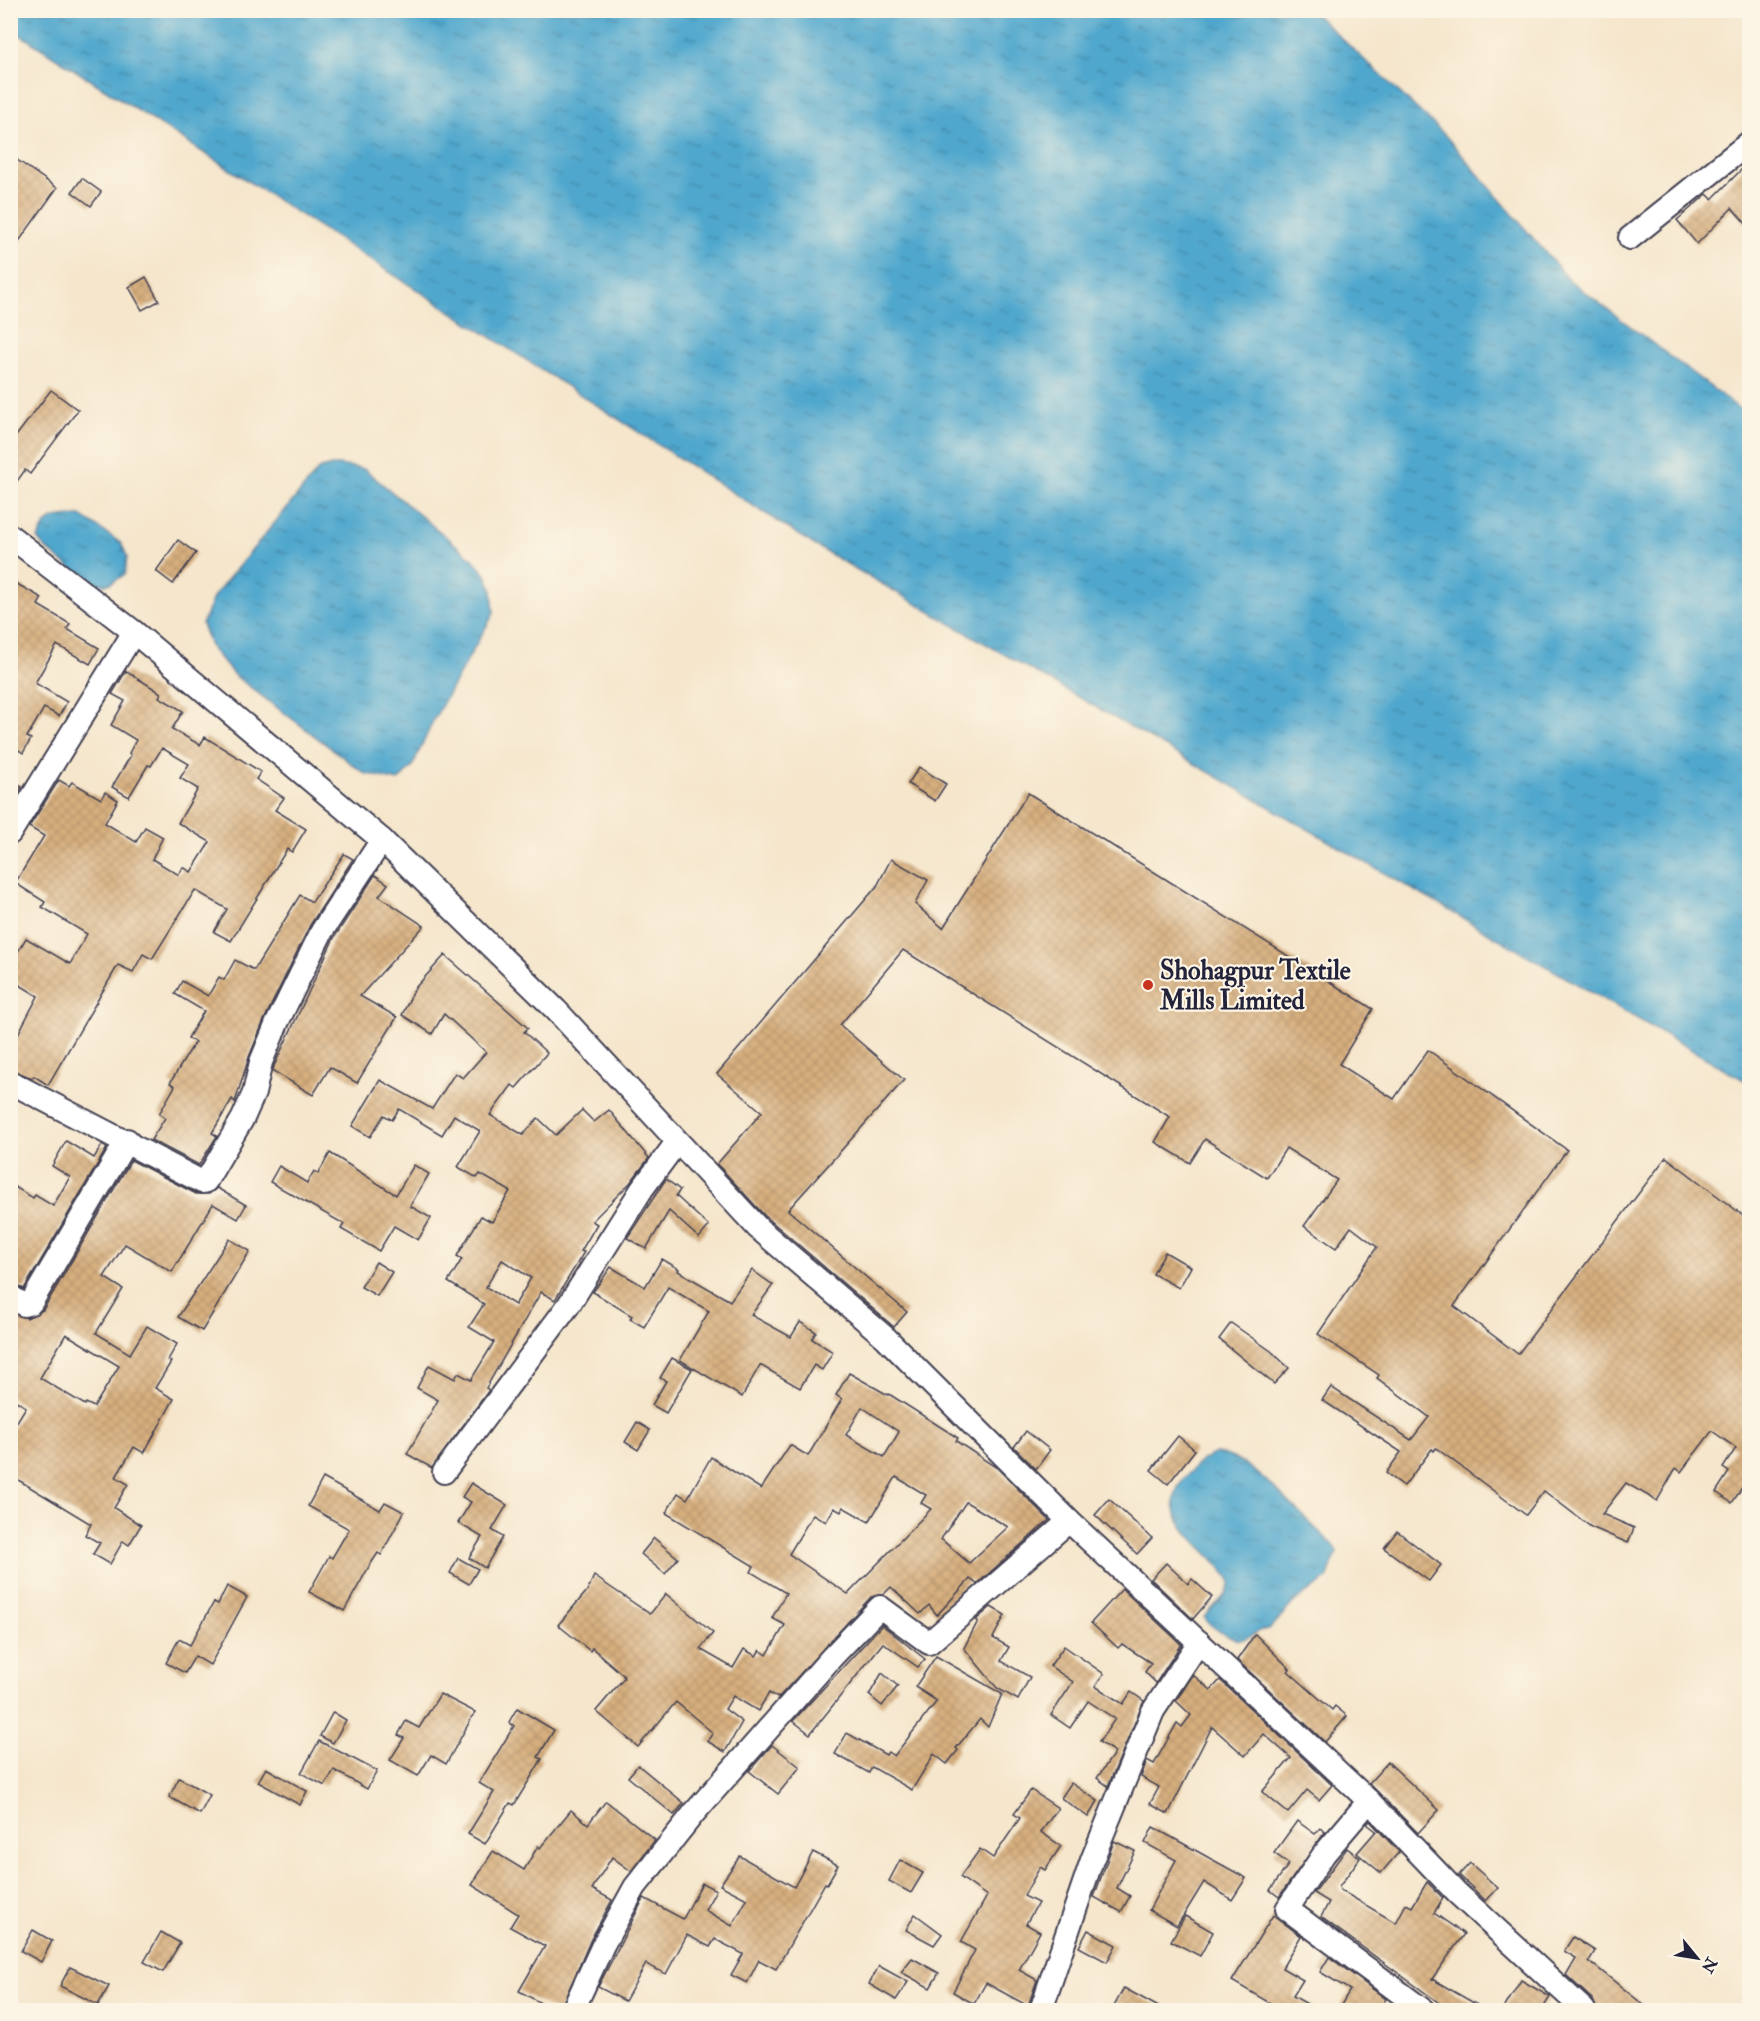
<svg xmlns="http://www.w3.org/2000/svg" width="1760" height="2021" font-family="'IM FELL Double Pica',serif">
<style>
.water{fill:url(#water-ripples);stroke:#396484;stroke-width:1.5}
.building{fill:url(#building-cross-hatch);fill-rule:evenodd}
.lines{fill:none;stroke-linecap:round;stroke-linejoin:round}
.minor-casing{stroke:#423f51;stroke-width:26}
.minor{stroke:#fff;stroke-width:22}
.poi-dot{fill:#c8321e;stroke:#fcf5e5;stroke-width:2}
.labels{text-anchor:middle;stroke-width:4.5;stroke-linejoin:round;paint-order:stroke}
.poi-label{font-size:26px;font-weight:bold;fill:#22223b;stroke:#fcf5e5;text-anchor:start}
</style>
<defs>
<pattern id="water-ripples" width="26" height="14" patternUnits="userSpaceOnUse" patternTransform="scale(1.5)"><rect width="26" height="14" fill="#50a7cd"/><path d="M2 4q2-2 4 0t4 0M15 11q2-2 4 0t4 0" fill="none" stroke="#4288a8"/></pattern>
<pattern id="building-cross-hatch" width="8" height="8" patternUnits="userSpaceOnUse" patternTransform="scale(1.5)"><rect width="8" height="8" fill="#d7af7e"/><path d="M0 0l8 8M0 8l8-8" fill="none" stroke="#b8966e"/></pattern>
</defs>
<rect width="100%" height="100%" fill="#fcf5e5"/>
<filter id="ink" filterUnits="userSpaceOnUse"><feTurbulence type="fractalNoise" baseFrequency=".0167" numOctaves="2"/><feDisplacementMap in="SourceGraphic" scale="12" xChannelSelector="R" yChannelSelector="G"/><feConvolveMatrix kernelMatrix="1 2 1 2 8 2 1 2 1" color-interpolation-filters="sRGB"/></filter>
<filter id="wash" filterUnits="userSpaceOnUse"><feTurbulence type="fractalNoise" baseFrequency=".008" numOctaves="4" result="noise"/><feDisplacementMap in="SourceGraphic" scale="24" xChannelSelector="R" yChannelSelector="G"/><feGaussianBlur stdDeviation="1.35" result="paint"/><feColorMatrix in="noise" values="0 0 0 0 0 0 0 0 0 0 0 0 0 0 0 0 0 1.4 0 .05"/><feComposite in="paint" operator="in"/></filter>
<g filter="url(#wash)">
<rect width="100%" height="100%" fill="#f5e6cc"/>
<g class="water">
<polygon points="10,11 1312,11 1444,134 1569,280 1749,416 1749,1083 816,546 11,29"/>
<polygon points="338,465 364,469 473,559 486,575 492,589 494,613 434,719 412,767 398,781 364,773 234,675 211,648 202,624 214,596 320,468"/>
<path d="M81,516L121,543L127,556L125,574C117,579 109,587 99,584C86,581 44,550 38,539C47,514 57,517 81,516Z"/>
<path d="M1216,1453C1258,1459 1300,1518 1333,1544L1337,1553L1327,1579L1294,1602L1269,1630C1253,1629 1256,1636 1244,1639C1233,1643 1209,1626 1204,1617L1226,1594L1231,1582C1214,1549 1146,1518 1187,1475C1197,1465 1203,1457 1216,1453Z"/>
</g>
<g id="blocks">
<g class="building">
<polygon points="10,155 57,188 10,254"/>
<polygon points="1749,162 1749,227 1732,208 1697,244 1677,220 1707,194 1712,199"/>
<polygon points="82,178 101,192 91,206 72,192"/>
<polygon points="146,277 159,301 142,310 129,287"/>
<polygon points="51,390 78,410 30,474 25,470 10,491 10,444"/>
<polygon points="178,540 196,553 173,584 156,571"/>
<polygon points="10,580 42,598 38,605 70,624 67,629 99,648 90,664 57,645 35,683 67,702 59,716 44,708 27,737 31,739 23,753 19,750 10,764"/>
<polygon points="126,671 161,693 159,697 183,711 172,729 200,745 205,737 261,772 256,779 284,798 275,810 306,829 292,852 287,849 231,941 214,932 227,909 195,890 152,959 143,954 133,972 118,965 48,1085 34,1076 32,1078 10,1069 10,1030 18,1034 38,996 10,979 10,965 26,938 70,964 87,934 42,907 45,902 15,883 44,836 29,827 59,780 69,786 72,782 101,799 105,792 118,800 105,823 136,842 145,827 163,837 152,859 179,875 183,867 191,872 210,842 178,823 198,789 180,778 189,764 162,748 151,766 148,765 129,797 112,787 131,755 129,753 136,740 111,725 125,701 112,694"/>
<polygon points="919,767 946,784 935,801 908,784"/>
<polygon points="10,780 22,787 10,806"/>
<polygon points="1028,793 1373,1009 1339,1064 1394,1099 1428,1050 1567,1150 1454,1306 1518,1354 1666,1157 1749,1220 1749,1477 1732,1503 1716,1492 1729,1472 1723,1468 1736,1448 1712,1431 1681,1472 1676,1468 1657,1501 1626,1483 1602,1514 1634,1528 1628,1543 1591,1527 1544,1491 1526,1515 1436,1448 1434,1451 1432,1449 1404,1486 1386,1473 1401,1452 1322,1400 1331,1387 1411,1440 1429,1417 1377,1378 1379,1375 1318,1334 1377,1247 1351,1227 1336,1248 1304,1226 1337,1180 1286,1148 1267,1178 1205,1139 1190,1163 1155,1142 1170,1117 903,950 840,1025 904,1080 788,1210 907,1312 894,1327 764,1215 717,1164 762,1112 717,1074 877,886 891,859 928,880 915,904 943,928"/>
<polygon points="344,854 353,859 310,925 265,1018 249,1057 235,1102 232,1099 212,1133 217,1136 199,1165 151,1140 165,1118 159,1114 175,1086 170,1083 195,1042 188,1038 204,1011 175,994 182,981 208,996 219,977 224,980 235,960 254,970 300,895 312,902"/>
<polygon points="375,875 388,884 379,896 424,926 360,996 397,1017 357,1083 330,1067 313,1095 273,1071 274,1066 334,938"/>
<path d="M445,955L528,1028L524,1032L547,1053L516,1088L512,1085L490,1115L523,1135L538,1118L556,1135L582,1110L594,1122L609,1110L649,1158L630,1183L592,1221L597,1224L581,1251L584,1252L555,1300L541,1292L486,1388L489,1390L432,1468L407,1454L438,1400L417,1388L429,1365L455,1379L458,1373L471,1380L494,1342L469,1327L484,1304L448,1282L462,1259L457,1256L481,1216L492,1222L510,1191L480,1174L477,1178L458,1167L480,1131L454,1115L442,1135L399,1109L392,1120L384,1115L370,1137L352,1126L380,1080L432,1109L455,1073L463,1078L486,1052L444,1014L432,1034L402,1015L415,988ZM502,1260L531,1278L515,1305L486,1287Z"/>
<polygon points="66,1141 94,1158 102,1145 107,1148 24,1289 10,1283 10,1184 33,1198 35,1195 53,1206 70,1177 52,1166"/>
<polygon points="330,1153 396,1195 414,1165 429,1174 410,1206 431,1218 418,1240 394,1226 379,1251 341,1229 344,1224 270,1182 279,1166 307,1183 314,1171 318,1174"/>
<path d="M131,1160L196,1194H209L217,1188L246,1205L238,1219L213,1204L172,1272L125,1244L104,1277L123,1289L96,1333L130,1354L147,1326L177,1344L168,1360L171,1362L155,1388L174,1399L144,1453L134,1447L116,1477L128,1484L114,1508L141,1525L129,1545L123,1541L110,1564L93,1554L100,1543L85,1535L91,1524L10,1475V1433L26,1407L10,1397V1312L27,1318L43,1310ZM66,1334L119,1366L94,1407L86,1403L85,1405L40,1378Z"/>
<polygon points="666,1179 680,1190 676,1196 709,1226 699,1238 669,1211 646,1249 627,1238"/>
<polygon points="229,1239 250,1251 202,1331 178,1317"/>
<polygon points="1165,1252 1191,1267 1179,1288 1153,1274"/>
<polygon points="662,1259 679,1269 678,1271 730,1301 752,1270 773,1285 751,1315 791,1337 800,1322 816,1332 812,1339 833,1352 822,1370 814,1365 800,1388 760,1365 742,1397 680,1360 709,1311 668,1287 644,1327 630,1319 632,1316 593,1292 611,1267 645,1287"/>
<polygon points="376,1262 392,1272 377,1296 361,1287"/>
<polygon points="1231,1323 1271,1351 1289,1368 1274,1384 1219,1339"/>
<polygon points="672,1358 692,1369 666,1413 652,1405 666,1381 660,1378"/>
<path d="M849,1373L888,1395L889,1394L958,1438L956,1441L997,1468L1049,1520L977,1584L970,1579L937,1615L929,1605L920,1614L891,1587L884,1594L871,1597L778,1698L769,1693L758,1711L733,1696L725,1709L742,1722L725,1752L707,1741L713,1733L676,1702L638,1747L596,1711L624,1678L623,1675L592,1648L590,1651L558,1625L587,1591L594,1576L650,1614L666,1594L713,1633L700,1649L733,1668L744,1649L756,1656L760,1650L767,1655L785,1625L772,1618L786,1593L751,1572L754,1566L666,1513L678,1493L687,1499L711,1457L761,1489L790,1445L808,1456L842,1399L836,1395ZM862,1407L899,1432L884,1457L846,1435ZM896,1477L926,1495L921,1503L931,1509L848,1594L789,1554L813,1514L826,1522L834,1508L841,1512L843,1507L869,1522ZM966,1502L1008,1527L969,1563L941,1539Z"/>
<polygon points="637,1422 650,1430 638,1450 625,1442"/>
<polygon points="1026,1431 1050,1450 1036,1469 1014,1447"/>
<polygon points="1178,1436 1195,1450 1168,1484 1151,1470"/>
<polygon points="323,1478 380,1510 385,1502 404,1512 381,1555 378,1553 370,1565 344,1611 309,1592 329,1556 332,1558 349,1529 308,1506"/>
<polygon points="471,1483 507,1505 492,1530 503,1537 485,1568 469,1558 482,1537 458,1523 471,1502 462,1497"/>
<polygon points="1109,1499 1152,1538 1137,1554 1095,1515"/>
<polygon points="1397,1531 1441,1565 1429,1581 1384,1548"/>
<polygon points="654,1538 678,1558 665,1574 641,1554"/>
<polygon points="458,1558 478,1569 469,1584 450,1573"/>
<polygon points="1166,1563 1188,1584 1192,1579 1212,1597 1193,1619 1151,1579"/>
<polygon points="227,1586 247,1597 210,1665 195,1656 185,1673 166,1663 179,1639 190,1645 214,1602 218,1604"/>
<polygon points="1122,1589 1181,1644 1156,1683 1145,1672 1151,1663 1122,1644 1118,1648 1091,1623"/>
<polygon points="991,1607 1005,1615 993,1638 1009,1647 1001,1661 1030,1677 1018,1700 997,1688 964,1648 978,1621 976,1620"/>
<polygon points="882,1625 925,1659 918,1667 883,1643 810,1734 793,1721"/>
<polygon points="1255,1634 1290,1669 1288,1671 1332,1710 1335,1706 1347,1716 1325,1742 1237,1660"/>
<polygon points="1064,1646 1104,1674 1095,1686 1123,1704 1131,1692 1144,1701 1108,1786 1097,1778 1115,1752 1099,1742 1115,1719 1088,1701 1070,1728 1051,1715 1073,1682 1050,1666"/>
<polygon points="936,1656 1002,1694 988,1727 980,1719 956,1748 958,1750 947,1764 934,1754 912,1790 872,1767 869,1773 835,1754 847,1733 886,1755 888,1752 894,1756 937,1701 915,1687"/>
<polygon points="882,1673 898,1686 882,1706 869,1695"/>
<polygon points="1193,1675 1211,1690 1220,1680 1332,1785 1319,1800 1307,1790 1288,1813 1262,1792 1291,1758 1264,1734 1245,1756 1212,1727 1168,1814 1150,1804 1159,1787 1141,1777 1147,1760 1154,1764 1177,1723 1182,1727 1191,1715 1176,1701"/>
<polygon points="440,1694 475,1712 446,1764 431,1755 418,1776 390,1760 404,1738 398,1735 406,1721 419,1728"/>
<polygon points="517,1708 554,1730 538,1757 542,1759 514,1805 510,1803 485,1844 468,1834 494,1792 479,1783 514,1726 509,1722"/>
<polygon points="333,1712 346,1720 333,1743 320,1736"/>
<polygon points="319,1741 377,1771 367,1789 334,1770 325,1786 301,1773"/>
<polygon points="772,1745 800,1767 778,1794 749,1771"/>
<polygon points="1388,1762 1439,1810 1418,1833 1369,1783"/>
<polygon points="638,1765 684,1803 674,1815 628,1777"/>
<polygon points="266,1768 307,1791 300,1805 258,1782"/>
<polygon points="179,1778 210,1795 200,1814 169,1797"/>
<polygon points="1071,1783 1098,1801 1088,1817 1061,1798"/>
<polygon points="1031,1790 1058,1808 1041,1832 1061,1846 1045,1870 1040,1867 1024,1896 1038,1903 1026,1924 1040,1932 1019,1970 1037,1980 1028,2006 986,1983 974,2004 953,1992 975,1950 961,1942 987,1896 960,1877 980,1849 993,1858 1020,1818 1014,1814"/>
<polygon points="606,1801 655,1840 631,1871 612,1857 592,1889 612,1900 591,1939 560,2010 553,2010 519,1991 545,1946 510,1927 518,1914 472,1885 493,1851 524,1870 538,1846 540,1848 571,1810 588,1824"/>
<polygon points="1297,1821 1315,1834 1320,1828 1325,1832 1279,1897 1270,1890 1289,1864 1274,1853"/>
<polygon points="1370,1821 1399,1852 1381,1873 1357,1853 1376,1831 1367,1824"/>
<polygon points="1153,1827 1246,1878 1232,1900 1204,1882 1177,1926 1149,1910 1176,1860 1145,1843"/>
<polygon points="1114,1841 1135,1851 1117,1888 1130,1896 1121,1912 1094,1897"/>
<polygon points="1347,1848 1360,1858 1339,1887 1340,1890 1396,1923 1406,1904 1412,1907 1427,1882 1443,1898 1434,1913 1464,1934 1432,1979 1486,2010 1449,2010 1321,1917 1329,1902 1314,1893"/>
<polygon points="813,1852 838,1865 827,1884 825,1883 776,1969 759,1960 747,1983 731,1975 743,1954 715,1939 710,1947 687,1935 666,1974 646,1964 625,2001 598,1987 644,1898 683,1919 702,1883 716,1890 705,1910 732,1926 747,1899 720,1885 740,1856 794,1887"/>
<polygon points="900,1860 923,1873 911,1893 889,1881"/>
<polygon points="1470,1863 1498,1888 1486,1901 1459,1875"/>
<polygon points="915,1914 942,1934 934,1945 906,1930"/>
<polygon points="1273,1915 1301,1936 1282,1968 1303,1980 1293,1996 1318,2010 1282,2010 1232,1981"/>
<polygon points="1185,1916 1213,1932 1200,1956 1171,1941"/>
<polygon points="33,1930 52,1941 41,1962 21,1951"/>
<polygon points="1088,1930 1116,1945 1107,1962 1079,1947"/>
<polygon points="161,1932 180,1943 163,1972 144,1962"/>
<polygon points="1573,1937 1595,1951 1589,1961 1650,2010 1597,2010 1593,2000 1566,1975 1576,1958 1564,1951"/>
<polygon points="1329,1957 1386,1999 1379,2010 1338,2010 1350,1990 1320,1972"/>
<polygon points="912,1958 939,1973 930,1988 901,1972"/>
<polygon points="879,1966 908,1982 896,2000 869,1984"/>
<polygon points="70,1967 109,1986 98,2005 60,1986"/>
<polygon points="1521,1980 1550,1997 1542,2010 1503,2010"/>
<polygon points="1124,1988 1164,2010 1112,2010"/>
</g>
</g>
</g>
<g filter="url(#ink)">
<use href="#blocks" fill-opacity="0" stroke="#423f51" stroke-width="1.5"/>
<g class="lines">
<g class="minor-casing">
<g id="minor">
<polyline points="1630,238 1750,142"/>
<polyline points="10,536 134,632 382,840 556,1010 758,1228 886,1338 1069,1521 1369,1801 1457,1893 1584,2010"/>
<polyline points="10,833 134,632"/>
<polyline points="10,1082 202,1182 206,1181 243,1118 254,1093 261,1062 277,1023 322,931 382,840"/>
<polyline points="10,1296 24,1305 31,1303 127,1140"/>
<polyline points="444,1472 568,1306 642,1189 677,1142"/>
<polyline points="1369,1801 1324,1854 1287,1909 1423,2010"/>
<polyline points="573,2010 603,1945 635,1887 694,1813 832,1657 880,1607 929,1643 1069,1521"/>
<polyline points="1041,2010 1092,1860 1153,1711 1199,1642"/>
</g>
</g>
<use href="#minor" class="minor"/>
</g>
</g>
<circle class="poi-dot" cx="1148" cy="985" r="6"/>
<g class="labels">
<g class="poi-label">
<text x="1160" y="979">Shohagpur Textile<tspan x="1160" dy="30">Mills Limited</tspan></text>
</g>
</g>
<rect width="1760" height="2021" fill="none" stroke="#fcf5e5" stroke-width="36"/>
<g transform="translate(1697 1958) rotate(120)" stroke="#fcf5e5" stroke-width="4.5" paint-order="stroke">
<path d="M0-4.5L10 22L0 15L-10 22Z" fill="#22223b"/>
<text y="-9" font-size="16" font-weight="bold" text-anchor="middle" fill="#22223b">N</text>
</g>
</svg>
